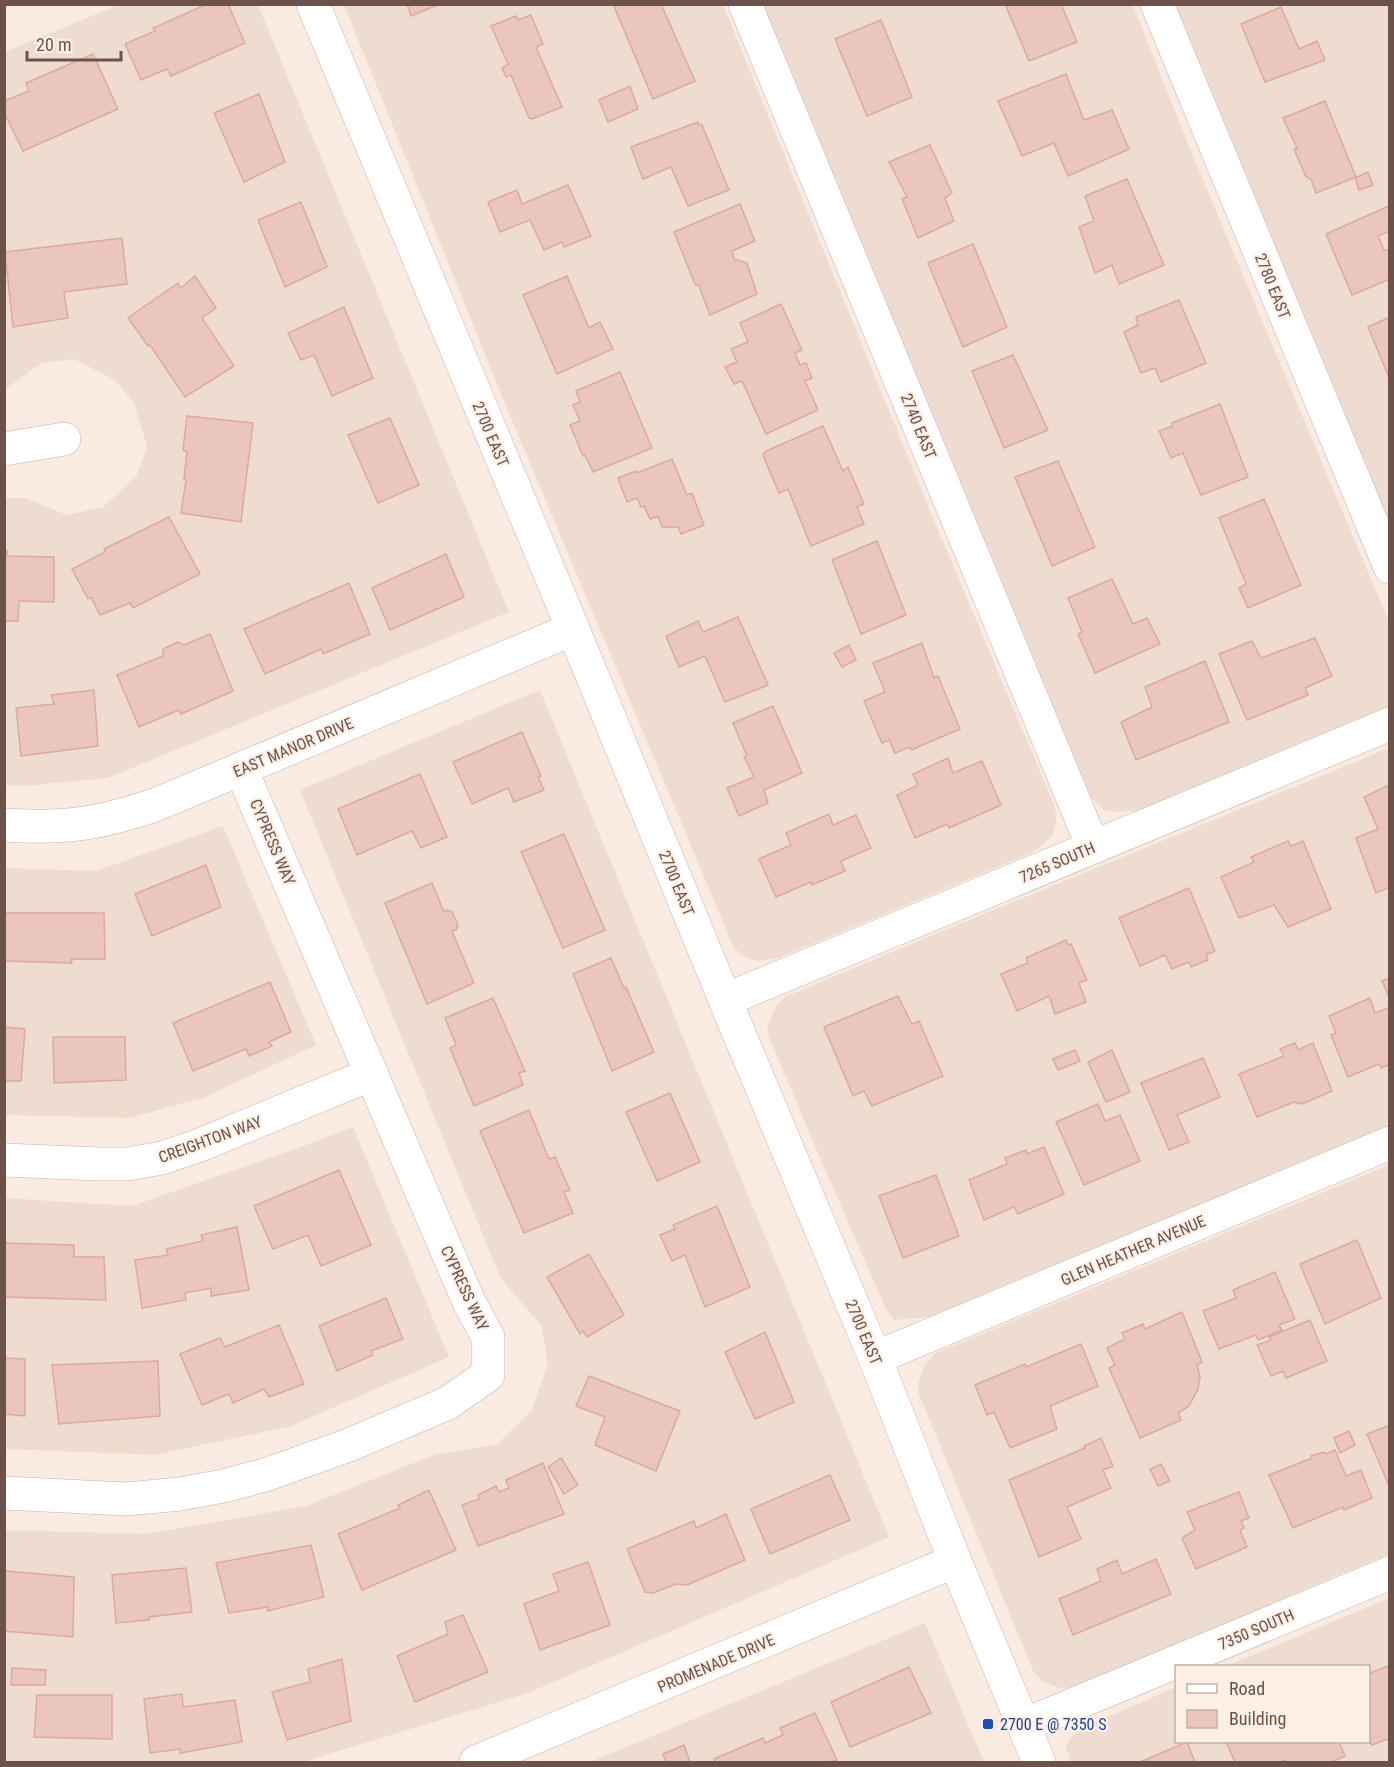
<svg xmlns="http://www.w3.org/2000/svg" width="1394" height="1767" font-family="'Roboto Condensed',sans-serif">
<style>
.residential{fill:#efdcd0}
.building{fill:#ebc6bc;stroke:#dcaa9e;stroke-width:1.5}
.lines{fill:none;stroke-linecap:round;stroke-linejoin:round}
.street-casing{stroke:#c8b2aa;stroke-width:34}
.secondary-casing{stroke:#cdb3aa;stroke-width:34}
.street{stroke:#fff;stroke-width:33}
.secondary{stroke:#fff;stroke-width:33}
.transit-dot{fill:#1a4fb4;stroke:#fcf0e6;stroke-width:2}
.labels{text-anchor:middle;stroke-width:4.5;stroke-linejoin:round;paint-order:stroke}
.street-label{font-size:16px;fill:#6d514b;stroke:#fcf0e6}
.transit-label{font-size:16px;fill:#164399;stroke:#fcf0e6;text-anchor:start}
</style>
<rect width="100%" height="100%" fill="#f9ebe1"/>
<g class="residential">
<polygon points="118,5 258,5 509,612 108,778 24,786 5,785 5,498 25,498 67,515 103,507 136,477 147,447 134,403 115,380 74,359 42,363 5,389 5,52"/>
<polygon points="344,5 723,5 928,506 1055,807 1056,823 1053,834 1045,843 1033,852 778,958 760,961 746,958 734,948 506,406"/>
<polygon points="761,5 1133,5 1187,142 1389,622 1389,706 1137,811 1118,812 1104,810 1092,799 1081,778"/>
<polygon points="1169,5 1389,5 1389,524"/>
<polygon points="540,690 889,1537 528,1693 303,1762 5,1762 5,1530 146,1534 306,1506 436,1454 496,1445 532,1410 548,1363 541,1325 501,1279 300,790"/>
<polygon points="1389,748 1389,1125 929,1317 894,1320 886,1309 820,1158 769,1037 767,1027 777,1005 785,997 959,924"/>
<polygon points="223,826 316,1045 205,1097 130,1118 5,1115 5,868 96,871"/>
<polygon points="353,1127 449,1357 291,1426 155,1455 5,1449 5,1198 132,1206 298,1148"/>
<polygon points="1389,1165 1389,1554 1074,1687 1059,1688 1043,1681 1034,1673 918,1392 919,1380 926,1363 936,1353"/>
<polygon points="1389,1598 1389,1762 1070,1762 1066,1746 1071,1737 1080,1729 1176,1687 1176,1742 1368,1742 1368,1666 1227,1666"/>
<polygon points="925,1623 984,1762 590,1762"/>
</g>
<g class="building">
<polygon points="207,4 228,4 245,43 171,76 167,69 141,80 125,44 155,31 153,28"/>
<polygon points="407,4 440,4 411,16"/>
<polygon points="613,4 661,4 695,81 653,99"/>
<polygon points="1005,4 1061,4 1077,42 1029,61"/>
<polygon points="1281,7 1299,49 1317,41 1325,60 1265,82 1241,24"/>
<polygon points="531,15 543,44 536,47 562,107 532,119 529,118 511,75 506,77 502,68 508,64 491,26 516,16 518,20"/>
<polygon points="881,20 912,97 867,116 835,39"/>
<polygon points="93,54 118,109 23,151 4,112 4,101 29,91 26,83"/>
<polygon points="1066,74 1084,120 1112,110 1129,149 1068,176 1054,143 1022,156 998,101"/>
<polygon points="630,86 638,109 608,122 599,100"/>
<polygon points="259,94 285,162 244,182 214,113"/>
<polygon points="1325,101 1356,177 1316,193 1311,179 1306,177 1294,149 1297,148 1283,118"/>
<polygon points="698,122 699,125 702,125 729,190 688,206 671,167 643,179 631,147"/>
<polygon points="930,145 952,193 945,198 954,221 918,238 902,199 907,197 889,162"/>
<polygon points="1368,172 1373,185 1359,190 1355,178"/>
<polygon points="1127,179 1164,265 1119,284 1112,265 1095,273 1079,227 1094,221 1085,196"/>
<polygon points="568,185 591,236 564,247 562,242 544,250 530,220 500,232 488,202 517,190 522,204"/>
<polygon points="301,202 327,267 285,287 258,220"/>
<polygon points="740,204 755,241 732,251 734,259 747,263 757,294 710,315 699,286 695,284 674,232"/>
<polygon points="1389,206 1390,231 1378,236 1384,250 1390,250 1390,279 1352,295 1326,234"/>
<polygon points="122,238 127,284 64,292 68,318 13,327 5,252"/>
<polygon points="973,244 1007,327 963,347 928,263"/>
<polygon points="195,276 216,308 202,318 234,366 185,397 150,345 148,346 128,318 178,283 181,288"/>
<polygon points="567,276 589,328 600,322 613,349 557,374 523,295"/>
<polygon points="1179,300 1206,363 1161,382 1155,368 1141,373 1124,332 1138,325 1136,317"/>
<polygon points="781,304 802,350 795,353 800,365 806,363 812,378 805,381 818,410 766,434 742,381 734,384 725,367 737,362 731,349 748,342 740,323"/>
<polygon points="344,307 373,378 332,396 314,355 301,360 288,333"/>
<polygon points="1390,317 1390,380 1368,327"/>
<polygon points="1013,355 1048,430 1004,448 972,371"/>
<polygon points="620,372 652,448 593,472 585,455 583,456 570,425 580,421 573,405 580,402 576,391"/>
<polygon points="1220,404 1248,477 1201,495 1183,453 1171,458 1159,431 1173,426 1172,423"/>
<polygon points="187,416 253,423 241,522 181,513 186,480 184,479 187,452 183,450"/>
<polygon points="390,418 419,485 378,503 348,435"/>
<polygon points="823,426 843,471 848,467 864,504 857,507 864,524 811,546 788,489 779,493 763,455 766,451"/>
<polygon points="672,459 687,495 692,493 704,525 681,534 678,527 662,527 658,516 650,519 644,506 641,507 637,498 627,502 618,478 636,471 637,473"/>
<polygon points="1058,461 1095,547 1052,566 1015,477"/>
<polygon points="1264,499 1301,585 1248,608 1239,588 1246,584 1219,518"/>
<polygon points="169,517 200,574 133,608 130,603 100,615 91,597 88,599 72,569 105,552 104,549"/>
<polygon points="877,541 906,615 861,634 832,560"/>
<polygon points="4,551 7,551 7,556 54,557 54,602 19,601 18,621 4,621"/>
<polygon points="446,554 464,597 390,630 372,588"/>
<polygon points="1112,579 1133,624 1147,618 1160,644 1095,673 1078,634 1082,632 1068,598"/>
<polygon points="349,583 370,634 323,654 321,649 265,674 244,629"/>
<polygon points="738,617 768,685 725,702 705,656 679,667 666,636 698,621 703,632"/>
<polygon points="210,634 233,691 181,714 179,710 139,727 117,675 163,656 163,649 178,642 184,645"/>
<polygon points="1315,638 1332,676 1305,688 1308,695 1247,720 1219,654 1252,641 1261,658"/>
<polygon points="922,643 934,678 938,676 960,729 911,750 910,747 895,753 889,740 882,743 864,701 885,692 873,663"/>
<polygon points="849,645 856,660 842,667 834,653"/>
<polygon points="1205,661 1229,722 1136,760 1121,722 1152,707 1145,687"/>
<polygon points="94,690 98,746 21,756 16,708 54,704 51,695"/>
<polygon points="773,706 802,773 764,790 768,803 739,816 727,788 754,777 744,757 747,756 733,723"/>
<polygon points="522,732 541,776 538,777 544,790 514,802 508,788 472,804 453,762"/>
<polygon points="948,758 953,773 982,761 1001,805 949,828 947,824 915,838 897,795 918,785 913,774"/>
<polygon points="420,774 447,837 421,848 412,831 357,855 338,809"/>
<polygon points="1389,785 1390,887 1376,893 1356,838 1378,829 1364,797"/>
<polygon points="829,814 833,825 856,815 871,848 841,861 845,871 812,885 811,882 776,897 759,859 791,845 786,833"/>
<polygon points="564,834 605,930 563,948 521,852"/>
<polygon points="1288,841 1291,846 1303,841 1331,909 1288,927 1274,905 1239,918 1221,877 1254,862 1251,857"/>
<polygon points="206,865 221,907 152,936 135,894"/>
<polygon points="432,883 444,912 448,910 452,912 458,925 456,930 452,931 474,983 427,1004 385,903"/>
<polygon points="1189,888 1215,951 1206,955 1208,960 1191,967 1189,962 1172,969 1165,955 1140,966 1119,918"/>
<polygon points="4,913 104,913 105,959 71,959 72,963 4,961"/>
<polygon points="1066,940 1068,945 1071,944 1087,980 1079,983 1086,1002 1055,1014 1049,996 1017,1011 1001,974 1028,963 1026,958"/>
<polygon points="611,958 624,988 626,987 654,1052 612,1071 573,974"/>
<polygon points="1390,978 1390,999 1382,981"/>
<polygon points="270,982 291,1032 269,1042 272,1046 249,1056 246,1049 193,1071 173,1023"/>
<polygon points="898,996 912,1024 919,1021 943,1076 872,1106 864,1091 853,1096 824,1027"/>
<polygon points="493,998 525,1071 519,1073 523,1085 474,1106 450,1048 456,1045 445,1018"/>
<polygon points="1370,998 1375,1013 1390,1007 1390,1064 1381,1068 1379,1064 1348,1077 1331,1035 1336,1033 1329,1016"/>
<polygon points="4,1027 25,1029 21,1081 4,1081"/>
<polygon points="53,1037 125,1037 126,1080 54,1083"/>
<polygon points="1295,1043 1298,1050 1313,1043 1332,1091 1302,1104 1294,1102 1257,1117 1239,1074 1284,1056 1280,1049"/>
<polygon points="1075,1050 1080,1061 1058,1070 1053,1059"/>
<polygon points="1112,1050 1130,1092 1106,1102 1088,1062"/>
<polygon points="1203,1058 1220,1097 1177,1115 1189,1142 1169,1150 1141,1083"/>
<polygon points="670,1093 700,1162 657,1181 626,1112"/>
<polygon points="1098,1104 1105,1121 1120,1115 1140,1161 1084,1185 1056,1122"/>
<polygon points="529,1110 549,1159 555,1157 570,1190 564,1192 573,1213 524,1233 480,1131"/>
<polygon points="1044,1147 1064,1194 1018,1214 1014,1207 984,1220 969,1180 1007,1164 1005,1158 1026,1150 1027,1154"/>
<polygon points="339,1170 371,1245 321,1266 308,1235 273,1249 254,1206"/>
<polygon points="936,1175 959,1236 903,1258 879,1196"/>
<polygon points="717,1206 750,1287 705,1307 685,1255 672,1261 660,1235 675,1229 673,1225"/>
<polygon points="237,1227 249,1290 211,1296 211,1288 185,1293 186,1300 142,1308 135,1260 168,1255 166,1249 203,1241 201,1235"/>
<polygon points="1357,1240 1381,1298 1325,1324 1300,1264"/>
<polygon points="4,1243 74,1245 74,1257 104,1257 106,1300 4,1297"/>
<polygon points="589,1254 624,1315 587,1337 583,1331 580,1334 547,1277"/>
<polygon points="1275,1272 1295,1319 1279,1325 1282,1330 1258,1340 1256,1335 1219,1349 1203,1311 1236,1298 1233,1290"/>
<polygon points="386,1298 403,1339 371,1351 373,1355 337,1371 319,1326"/>
<polygon points="1182,1312 1202,1362 1197,1365 1200,1377 1198,1389 1189,1406 1178,1413 1181,1420 1140,1438 1109,1368 1115,1365 1107,1348 1125,1339 1122,1333 1143,1324 1145,1329"/>
<polygon points="1310,1320 1327,1361 1286,1378 1283,1371 1271,1376 1257,1345 1271,1340 1269,1337"/>
<polygon points="279,1325 304,1384 269,1397 264,1389 233,1403 229,1394 202,1405 180,1354 220,1338 225,1347"/>
<polygon points="765,1332 794,1402 755,1419 725,1352"/>
<polygon points="1081,1344 1098,1386 1050,1406 1057,1429 1010,1448 994,1412 987,1415 975,1385 1025,1364 1026,1367"/>
<polygon points="4,1358 25,1359 25,1416 4,1414"/>
<polygon points="158,1361 160,1416 59,1424 52,1365"/>
<polygon points="589,1376 680,1411 656,1471 595,1445 605,1417 576,1406"/>
<polygon points="1390,1425 1390,1488 1367,1434"/>
<polygon points="1349,1431 1355,1445 1340,1453 1334,1438"/>
<polygon points="1101,1438 1113,1466 1103,1470 1111,1488 1067,1507 1081,1539 1039,1557 1009,1480 1085,1448 1084,1446"/>
<polygon points="1335,1450 1346,1476 1361,1470 1372,1498 1344,1510 1343,1507 1293,1528 1269,1475 1312,1458 1311,1456 1324,1452 1326,1454"/>
<polygon points="561,1458 578,1485 564,1494 548,1467"/>
<polygon points="543,1463 564,1514 478,1546 462,1505 479,1499 478,1495 496,1486 499,1492 509,1488 506,1480"/>
<polygon points="1161,1464 1170,1481 1158,1486 1150,1469"/>
<polygon points="830,1475 850,1520 770,1554 751,1509"/>
<polygon points="429,1490 456,1550 362,1590 338,1534 400,1508 398,1505"/>
<polygon points="1239,1492 1249,1518 1241,1521 1244,1528 1240,1530 1247,1547 1196,1569 1182,1538 1195,1530 1187,1512"/>
<polygon points="726,1514 745,1560 687,1585 676,1584 653,1593 645,1592 627,1549 694,1521 696,1528"/>
<polygon points="311,1545 324,1597 267,1611 268,1607 229,1613 216,1563"/>
<polygon points="1156,1559 1171,1594 1073,1635 1059,1599 1101,1581 1097,1569 1117,1560 1122,1574"/>
<polygon points="588,1562 610,1625 540,1650 524,1604 559,1591 553,1574"/>
<polygon points="186,1568 192,1612 149,1617 149,1620 116,1623 112,1575"/>
<polygon points="5,1571 74,1577 73,1637 4,1631"/>
<polygon points="463,1615 488,1672 415,1702 397,1656 448,1634 445,1622"/>
<polygon points="342,1659 351,1721 287,1740 272,1692 310,1682 308,1669"/>
<polygon points="1390,1665 1390,1738 1372,1745 1368,1736 1368,1674"/>
<polygon points="909,1667 931,1713 850,1747 831,1702"/>
<polygon points="12,1668 46,1670 45,1685 11,1685"/>
<polygon points="182,1694 183,1707 235,1700 242,1742 180,1753 180,1749 150,1753 144,1699"/>
<polygon points="37,1695 112,1695 112,1739 34,1737"/>
<polygon points="815,1713 837,1760 831,1762 715,1762 714,1759 763,1738 765,1743 783,1735 780,1728"/>
<polygon points="1187,1742 1195,1762 1140,1762"/>
<polygon points="1226,1742 1339,1742 1345,1756 1331,1762 1286,1762 1285,1760 1280,1762 1235,1762"/>
<polygon points="684,1745 690,1762 666,1762 663,1754"/>
</g>
<g class="lines">
<g class="street-casing">
<g id="street">
<polyline points="745,4 1093,847"/>
<polyline points="1157,4 1390,567"/>
<polyline points="4,449 64,439"/>
<path d="M4,825C65,829 98,824 155,805L573,629"/>
<polyline points="725,1000 1390,724"/>
<polyline points="4,1160 98,1164 128,1164 162,1158 200,1145 372,1074"/>
<polyline points="875,1358 1390,1143"/>
<polyline points="4,1493 126,1499 180,1494 223,1486 265,1475 349,1445 448,1403 488,1375 488,1337 470,1304 447,1251 241,769"/>
<polyline points="1024,1725 1390,1573"/>
<polyline points="476,1762 955,1561"/>
</g>
</g>
<g class="secondary-casing">
<polyline id="secondary" points="313,4 573,629 725,1000 875,1358 955,1561 1039,1762"/>
</g>
<use href="#street" class="street"/>
<use href="#secondary" class="secondary"/>
</g>
<rect class="transit-dot" x="982" y="1718" width="12" height="12" rx="3"/>
<g class="labels">
<g class="street-label">
<text transform="translate(1273 286) rotate(68)" y="6">2780 EAST</text>
<text transform="translate(919 426) rotate(68)" y="6">2740 EAST</text>
<text transform="translate(491 434) rotate(67)" y="6">2700 EAST</text>
<text transform="translate(293 747) rotate(-23)" y="6">EAST MANOR DRIVE</text>
<text transform="translate(273 842) rotate(67)" y="6">CYPRESS WAY</text>
<text transform="translate(1057 862) rotate(-23)" y="6">7265 SOUTH</text>
<text transform="translate(677 883) rotate(68)" y="6">2700 EAST</text>
<text transform="translate(210 1139) rotate(-20)" y="6">CREIGHTON WAY</text>
<text transform="translate(1133 1250) rotate(-23)" y="6">GLEN HEATHER AVENUE</text>
<text transform="translate(465 1288) rotate(65)" y="6">CYPRESS WAY</text>
<text transform="translate(864 1332) rotate(67)" y="6">2700 EAST</text>
<text transform="translate(1256 1629) rotate(-23)" y="6">7350 SOUTH</text>
<text transform="translate(716 1663) rotate(-23)" y="6">PROMENADE DRIVE</text>
</g>
<g class="transit-label">
<text x="1000" y="1730">2700 E @ 7350 S</text>
</g>
</g>
<rect width="1394" height="1767" fill="none" stroke="#6d514b" stroke-width="12"/>
<rect x="1175" y="1665" width="195" height="78" fill="#fcf0e6" stroke="#c3b0a8" stroke-width="1.5"/>
<rect x="1187" y="1684" width="30" height="9" fill="#ffffff" stroke="#c3b0a8" stroke-width="1.5"/>
<text x="1229" y="1695" font-size="18" fill="#6d514b">Road</text>
<rect x="1187" y="1710" width="30" height="18" fill="#ebc6bc" stroke="#c3b0a8" stroke-width="1.5"/>
<text x="1229" y="1725" font-size="18" fill="#6d514b">Building</text>
<path d="M27 51v9h94v-9" fill="none" stroke="#6d514b" stroke-width="3"/>
<text x="36" y="51" font-size="18" fill="#6d514b" stroke="#fcf0e6" stroke-width="4.5" paint-order="stroke">20 m</text>
</svg>
